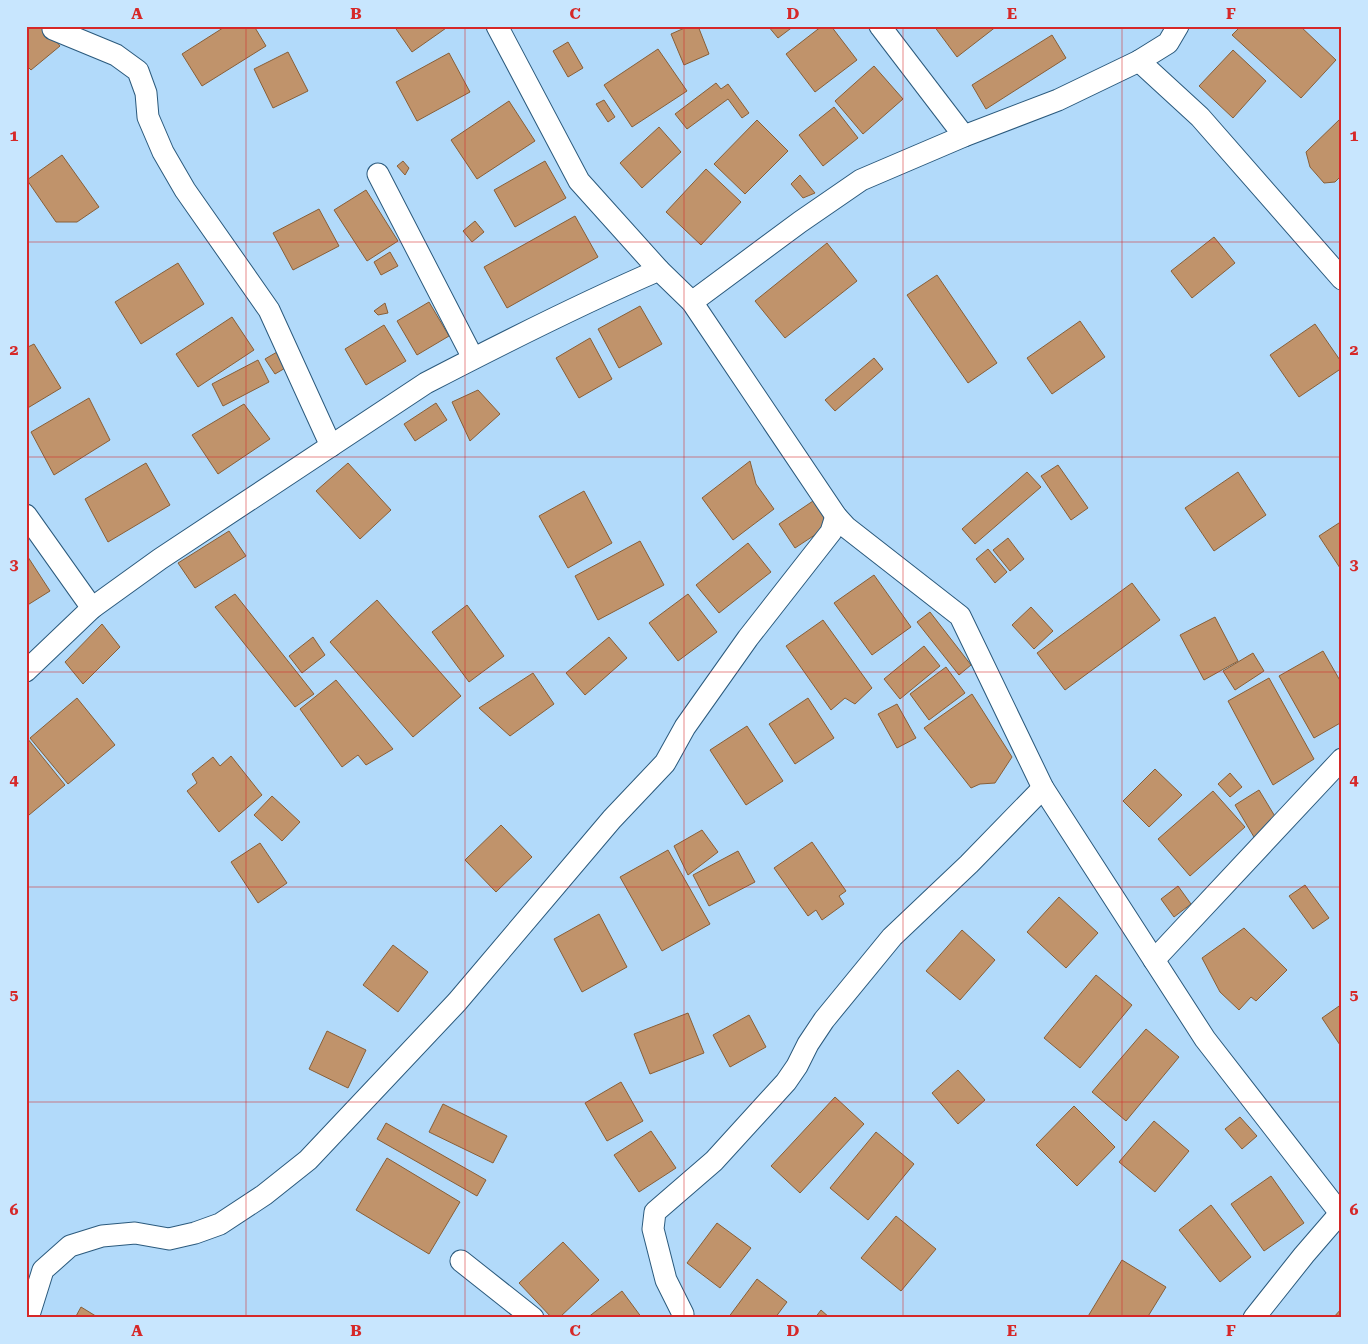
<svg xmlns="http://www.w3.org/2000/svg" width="1368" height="1344" font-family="'Roboto Serif',serif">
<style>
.building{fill:#c0936b;stroke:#885f38}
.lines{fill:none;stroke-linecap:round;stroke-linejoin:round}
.street-casing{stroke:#2b5a7d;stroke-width:23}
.street{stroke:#fff;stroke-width:21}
.grid{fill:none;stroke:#d62828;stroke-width:1;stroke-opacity:0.55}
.neatline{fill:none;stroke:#d62828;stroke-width:2}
.grid-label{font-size:16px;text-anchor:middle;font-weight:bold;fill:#d62828}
</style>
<rect width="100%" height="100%" fill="#b2dafa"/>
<g class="building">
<polygon points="26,26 44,26 60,46 31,70 26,65"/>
<polygon points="226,26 254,26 266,46 202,86 182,54"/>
<polygon points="394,26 449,26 412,52"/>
<polygon points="689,26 698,26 709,54 684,65 671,34"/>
<polygon points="768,26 794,26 778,38"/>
<polygon points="822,26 831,26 857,60 815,92 786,54"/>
<polygon points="934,26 997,26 957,57"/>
<polygon points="1241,26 1300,26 1336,60 1301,98 1232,35"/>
<polygon points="1052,35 1066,58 986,109 972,85"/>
<polygon points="568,42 583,68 568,77 553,51"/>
<polygon points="658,49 687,91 632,127 604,85"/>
<polygon points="1233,50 1266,81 1233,118 1199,86"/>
<polygon points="288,52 308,91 273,108 254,69"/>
<polygon points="449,53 470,92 417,121 396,82"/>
<polygon points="874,66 903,99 863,134 835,101"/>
<polygon points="716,83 721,89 728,84 749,113 742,118 728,99 687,129 675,114"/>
<polygon points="604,100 615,117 608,122 596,104"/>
<polygon points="509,101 535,141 477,179 451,140"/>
<polygon points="834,107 858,138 823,166 799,135"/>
<polygon points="1340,119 1342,121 1342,175 1335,182 1324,183 1310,167 1306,152"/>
<polygon points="757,120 788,151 745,194 714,164"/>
<polygon points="659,127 681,152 642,188 620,163"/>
<polygon points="62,155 99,207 77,222 56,222 27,180"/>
<polygon points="403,161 409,168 405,175 397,166"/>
<polygon points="545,161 566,198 515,227 494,190"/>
<polygon points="706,169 741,202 701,245 666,212"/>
<polygon points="800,175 815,193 803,198 791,184"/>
<polygon points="366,190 398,241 367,261 334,210"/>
<polygon points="319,209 339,246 293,270 273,233"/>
<polygon points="575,216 598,257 507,308 484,267"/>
<polygon points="475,221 484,232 472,242 463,231"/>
<polygon points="1214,237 1235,263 1192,298 1171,271"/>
<polygon points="827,243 857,281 785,338 755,301"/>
<polygon points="390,252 398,266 381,275 374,262"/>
<polygon points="178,263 204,304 141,344 115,302"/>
<polygon points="937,275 997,363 968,383 907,295"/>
<polygon points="429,302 449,336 417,355 397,321"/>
<polygon points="385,303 388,313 378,315 374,311"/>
<polygon points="640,306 662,344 619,368 598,329"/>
<polygon points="232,317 254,350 198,387 176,354"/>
<polygon points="1080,321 1105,357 1052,394 1027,358"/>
<polygon points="1315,324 1342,363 1342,368 1299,397 1270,355"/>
<polygon points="384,325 406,361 366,385 345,349"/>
<polygon points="590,338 612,379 579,398 556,358"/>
<polygon points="34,344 61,388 26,409 26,348"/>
<polygon points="277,352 287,367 275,374 265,359"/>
<polygon points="874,358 883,369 835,411 825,400"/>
<polygon points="258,360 269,382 223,406 212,384"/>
<polygon points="478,390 500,414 470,441 452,402"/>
<polygon points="89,398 110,440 54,475 31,432"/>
<polygon points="436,403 447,420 415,441 404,424"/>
<polygon points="244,404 270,439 218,474 192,435"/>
<polygon points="750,461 756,484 774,509 733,540 702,498"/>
<polygon points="146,463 170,505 108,542 85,499"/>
<polygon points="348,463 391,510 360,539 316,491"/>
<polygon points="1058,465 1088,508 1071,520 1041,476"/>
<polygon points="1027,472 1041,487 975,544 962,529"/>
<polygon points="1238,472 1266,515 1214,551 1185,508"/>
<polygon points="584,491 612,543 568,568 539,516"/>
<polygon points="813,501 830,525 795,548 779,524"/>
<polygon points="1342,521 1342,571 1319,536"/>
<polygon points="229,531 246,556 195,588 178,563"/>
<polygon points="1008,538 1024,559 1010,571 993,550"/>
<polygon points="640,541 664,585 598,620 575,576"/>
<polygon points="748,543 771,572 719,613 696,585"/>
<polygon points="988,549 1007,572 995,583 976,559"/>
<polygon points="26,554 50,591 26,606"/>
<polygon points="874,575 911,627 872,655 834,603"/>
<polygon points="1132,583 1160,620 1065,690 1037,653"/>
<polygon points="235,594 314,694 295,707 215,607"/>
<polygon points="688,594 717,632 678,661 649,623"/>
<polygon points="377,600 461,696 413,737 330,642"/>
<polygon points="467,605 504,656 469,682 432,632"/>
<polygon points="1031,607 1053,631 1034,649 1012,625"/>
<polygon points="930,612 971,665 959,675 917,622"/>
<polygon points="1215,617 1238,661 1204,680 1180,635"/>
<polygon points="823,620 872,688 855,704 845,698 831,710 786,646"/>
<polygon points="102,624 120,647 83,684 65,662"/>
<polygon points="313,637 325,655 302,673 289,656"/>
<polygon points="609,637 627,658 585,695 566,673"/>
<polygon points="924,646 940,666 900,699 884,679"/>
<polygon points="1323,651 1342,684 1342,722 1314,738 1279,676"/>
<polygon points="1253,653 1264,671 1235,690 1223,671"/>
<polygon points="946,667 965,693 929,720 910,694"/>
<polygon points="533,673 554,704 510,736 479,708"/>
<polygon points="1269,678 1314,759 1273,785 1228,701"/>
<polygon points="336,680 393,749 366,765 358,755 342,767 300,709"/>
<polygon points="972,694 1012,757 995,783 980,784 971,788 924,728"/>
<polygon points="77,698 115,745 68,784 30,738"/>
<polygon points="808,698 834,738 795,764 769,724"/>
<polygon points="897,704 916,738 897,748 878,714"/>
<polygon points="747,726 783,781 746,805 710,750"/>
<polygon points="27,738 65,785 29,815 26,812"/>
<polygon points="231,756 262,795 219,832 187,791 197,783 192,774 213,757 220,766"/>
<polygon points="1155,769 1182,795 1149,827 1123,801"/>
<polygon points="1230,773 1242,787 1230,797 1218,784"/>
<polygon points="1259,790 1279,823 1254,837 1235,805"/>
<polygon points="1213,791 1245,827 1190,876 1158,839"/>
<polygon points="272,796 300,822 282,841 254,815"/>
<polygon points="501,825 532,857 496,892 465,860"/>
<polygon points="702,830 718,852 688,875 674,846"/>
<polygon points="812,842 846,891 839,896 844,904 822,920 816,910 808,916 774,868"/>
<polygon points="260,843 287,883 258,903 231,862"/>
<polygon points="668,850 710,924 662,951 620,877"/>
<polygon points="738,851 755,882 709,906 693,875"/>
<polygon points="1305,885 1329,918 1313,929 1289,896"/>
<polygon points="1178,886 1191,904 1174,917 1161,899"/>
<polygon points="1059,897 1098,933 1066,968 1027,932"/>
<polygon points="599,914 627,967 582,992 554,939"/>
<polygon points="1244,928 1287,970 1256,1001 1251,997 1239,1010 1220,992 1202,958"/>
<polygon points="962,930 995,960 960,1000 926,971"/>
<polygon points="393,945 428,972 398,1012 363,985"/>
<polygon points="1096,975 1132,1005 1080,1068 1044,1038"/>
<polygon points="1342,1004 1342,1048 1322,1018"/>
<polygon points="688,1013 704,1053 650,1074 634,1034"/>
<polygon points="749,1015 766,1047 730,1067 713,1035"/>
<polygon points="1146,1029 1179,1057 1126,1121 1092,1092"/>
<polygon points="327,1031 366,1050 348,1088 309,1069"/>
<polygon points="958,1070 985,1100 958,1124 932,1093"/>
<polygon points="621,1082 643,1121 607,1141 585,1103"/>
<polygon points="835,1097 864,1124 800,1193 771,1166"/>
<polygon points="443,1104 507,1136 493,1163 429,1132"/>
<polygon points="1074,1106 1115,1147 1077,1186 1036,1145"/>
<polygon points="1240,1117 1257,1136 1242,1149 1225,1129"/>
<polygon points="1154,1121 1189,1151 1155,1192 1119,1162"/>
<polygon points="386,1123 486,1180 477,1196 377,1139"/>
<polygon points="651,1131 676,1168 639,1192 614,1155"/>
<polygon points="876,1132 914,1164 868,1220 830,1188"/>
<polygon points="387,1158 460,1202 429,1254 356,1210"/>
<polygon points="1271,1176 1304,1223 1264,1251 1231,1204"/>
<polygon points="1211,1205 1251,1257 1220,1282 1179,1230"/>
<polygon points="896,1216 936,1249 901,1291 861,1258"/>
<polygon points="717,1223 751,1248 720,1288 687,1263"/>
<polygon points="563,1242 599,1280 559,1318 552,1318 519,1283"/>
<polygon points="1122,1260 1166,1287 1147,1318 1087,1318"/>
<polygon points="757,1279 787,1302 775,1318 728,1318"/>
<polygon points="622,1291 642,1318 587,1318"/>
<polygon points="81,1307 99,1318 75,1318"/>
<polygon points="1342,1308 1342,1318 1333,1318"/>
<polygon points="821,1310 830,1318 815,1318"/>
</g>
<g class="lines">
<g class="street-casing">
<g id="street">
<polyline points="497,26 579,181 659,270"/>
<polyline points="880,26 964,136"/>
<polyline points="53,29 116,55 138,71 146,93 148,117 163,152 185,190 269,310 331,446"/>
<polyline points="1139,61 1200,117 1342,279"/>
<polyline points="378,174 473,358"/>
<polyline points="692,302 800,222 861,180 964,136 1058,100 1139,61 1168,43 1178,26"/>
<polyline points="26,515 92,608"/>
<path d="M26,671L92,608L160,559L426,383C503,343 580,304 659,270L692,302L836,516L846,527L960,616L1043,788L1205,1039L1340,1213"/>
<polyline points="1154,960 1342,759"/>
<polyline points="461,1261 533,1318"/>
<polyline points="28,1318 43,1270 70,1246 102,1236 135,1233 169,1239 195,1233 220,1224 264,1195 308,1160 457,1002 612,819 665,763 685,727 748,638 831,532 836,516"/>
<polyline points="683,1318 683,1314 666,1280 653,1229 655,1212 714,1161 786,1082 797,1066 808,1044 824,1020 892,937 969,864 1043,788"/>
<polyline points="1254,1318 1304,1255 1342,1211"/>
</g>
</g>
<use href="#street" class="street"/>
</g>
<path class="grid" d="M246,26V1318M465,26V1318M684,26V1318M903,26V1318M1122,26V1318M26,242H1342M26,457H1342M26,672H1342M26,887H1342M26,1102H1342"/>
<rect width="1368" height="1344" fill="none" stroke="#c8e6fe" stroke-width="55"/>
<rect x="28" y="28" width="1312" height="1288" class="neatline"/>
<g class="grid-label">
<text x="137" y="19">A</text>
<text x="356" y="19">B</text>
<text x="575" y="19">C</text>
<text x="793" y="19">D</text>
<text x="1012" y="19">E</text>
<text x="1231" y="19">F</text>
<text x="14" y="141">1</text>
<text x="1354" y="141">1</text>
<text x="14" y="355">2</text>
<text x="1354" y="355">2</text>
<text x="14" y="570">3</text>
<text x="1354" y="570">3</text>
<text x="14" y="785">4</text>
<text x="1354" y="785">4</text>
<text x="14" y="1000">5</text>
<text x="1354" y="1000">5</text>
<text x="14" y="1215">6</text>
<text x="1354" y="1215">6</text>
<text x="137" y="1336">A</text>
<text x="356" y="1336">B</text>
<text x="575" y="1336">C</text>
<text x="793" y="1336">D</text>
<text x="1012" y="1336">E</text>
<text x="1231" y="1336">F</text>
</g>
</svg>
